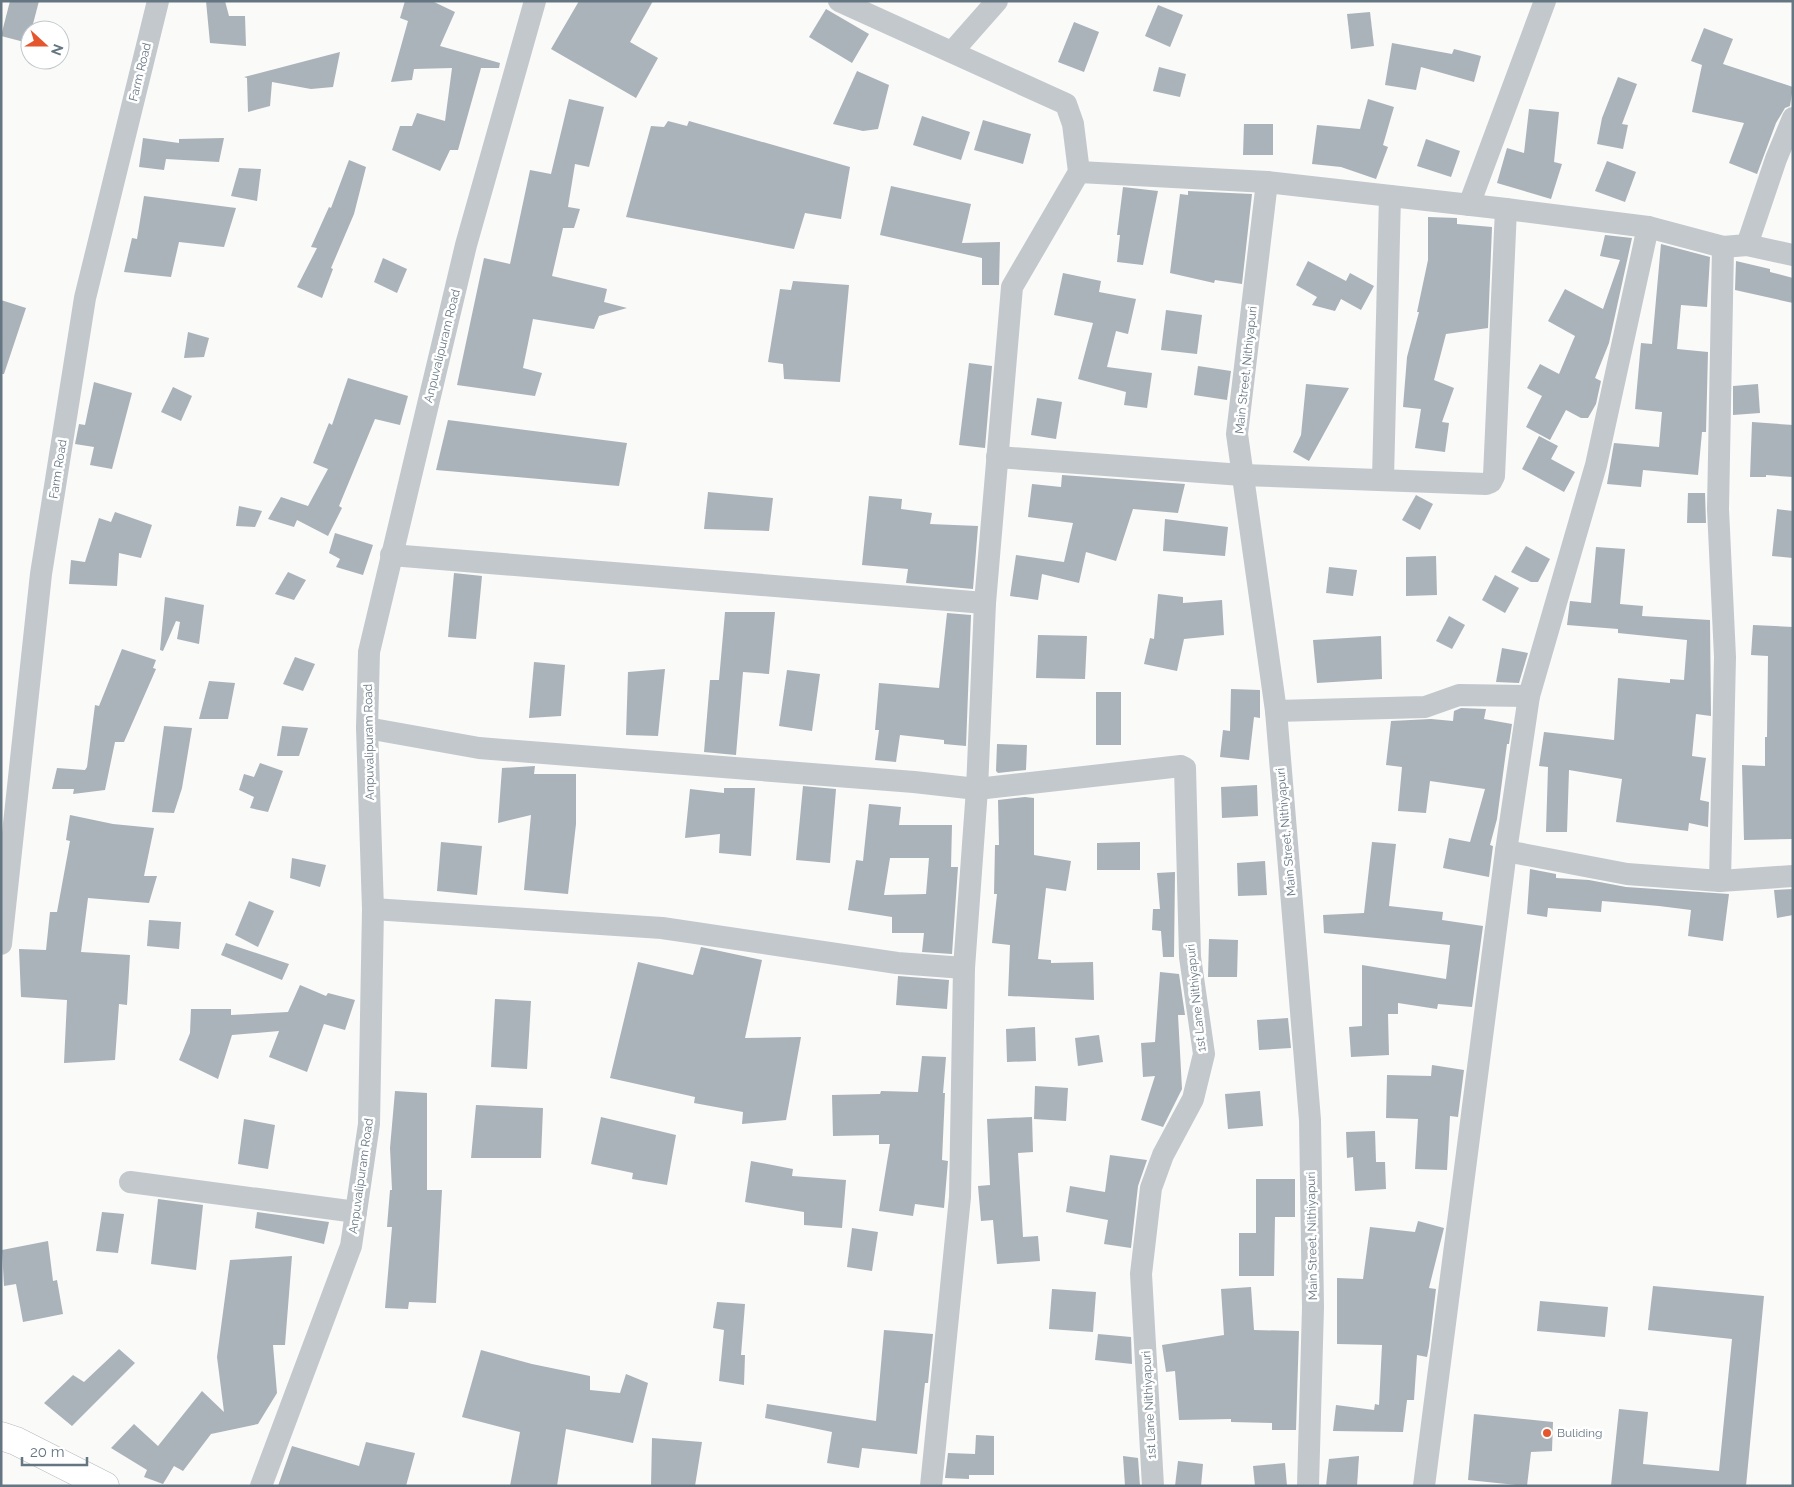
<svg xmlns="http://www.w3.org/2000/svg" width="1794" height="1487" font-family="Raleway,sans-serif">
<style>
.building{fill:#aab3b9;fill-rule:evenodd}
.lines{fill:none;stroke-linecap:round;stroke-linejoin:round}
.major-casing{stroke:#b5babe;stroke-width:29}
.minor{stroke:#c3c8cc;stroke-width:22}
.major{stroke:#fff;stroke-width:28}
.poi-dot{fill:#e4572e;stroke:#fff;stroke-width:2}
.labels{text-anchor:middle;stroke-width:5;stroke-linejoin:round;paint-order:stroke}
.street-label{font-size:12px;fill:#657683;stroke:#fff}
.poi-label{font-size:12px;fill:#657683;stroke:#fff;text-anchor:start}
</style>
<rect width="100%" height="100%" fill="#fafaf8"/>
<g class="building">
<polygon points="10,1 39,1 28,43 1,36"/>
<polygon points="206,1 225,1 229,16 245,16 246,46 210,43"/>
<polygon points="405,1 432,1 455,12 440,46 500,63 499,68 481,68 458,150 450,150 440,171 392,150 400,126 412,126 417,113 445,121 452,68 414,69 412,80 391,82 408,21 400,18"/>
<polygon points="579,1 653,1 630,42 658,58 636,98 551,49"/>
<polygon points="1158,5 1183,15 1170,47 1145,36"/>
<polygon points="826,9 869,34 852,63 809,37"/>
<polygon points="1370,12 1374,46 1351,49 1347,14"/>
<polygon points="1074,22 1099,32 1084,72 1058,62"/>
<polygon points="1704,28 1733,39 1723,64 1793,87 1790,106 1785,108 1776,123 1757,174 1729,163 1744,123 1692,112 1702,65 1691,61"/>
<polygon points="1392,43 1452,54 1454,49 1481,56 1474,82 1421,67 1416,90 1385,85"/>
<polygon points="340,52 333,87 311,89 272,82 270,106 248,112 247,78 244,77"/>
<polygon points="1159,67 1186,74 1180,97 1153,91"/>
<polygon points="857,71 889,85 878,129 863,131 833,124"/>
<polygon points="1618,77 1637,84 1622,124 1628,125 1623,149 1597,144 1602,118"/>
<polygon points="569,99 604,107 589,167 575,164 568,207 580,209 574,228 563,228 552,276 607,289 604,302 627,308 599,316 594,329 533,319 523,368 542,373 535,396 457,385 484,258 510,264 530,170 551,174"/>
<polygon points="1368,99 1394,107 1383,145 1388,147 1376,179 1341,167 1312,164 1317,125 1360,129"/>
<polygon points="1529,109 1559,112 1554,162 1562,164 1551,199 1497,183 1507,148 1524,153"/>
<polygon points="922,116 970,132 961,160 913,145"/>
<polygon points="983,120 1031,134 1023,164 974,150"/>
<polygon points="668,121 687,126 689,121 850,167 841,219 805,213 794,249 626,217 651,126 664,127"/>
<polygon points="1244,124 1273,124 1273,155 1243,155"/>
<polygon points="143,138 179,143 179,139 224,138 219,162 166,159 164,170 139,167"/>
<polygon points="1426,139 1460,151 1451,177 1417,166"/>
<polygon points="349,160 366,167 354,214 331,268 333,269 322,298 297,287 317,248 311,247 329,207 331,208"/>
<polygon points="1607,161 1636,172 1625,202 1595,191"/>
<polygon points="239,168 261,169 257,201 231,196"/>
<polygon points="891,186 971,204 962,243 1000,242 999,285 982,285 982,258 880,235"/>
<polygon points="1123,187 1158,191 1143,265 1117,262 1120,235 1117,235"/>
<polygon points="1188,191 1252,194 1242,284 1215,280 1214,283 1170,273 1180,194 1188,195"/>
<polygon points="144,196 236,208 224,247 179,242 171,277 124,272 132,238 137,239"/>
<polygon points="1428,217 1457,218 1457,224 1492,227 1488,328 1446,334 1434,380 1454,388 1442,422 1449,423 1445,452 1415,448 1421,409 1403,407 1407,357 1419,312 1417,312 1428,260"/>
<polygon points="1605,235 1632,238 1609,343 1595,378 1601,381 1596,404 1588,418 1581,418 1566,410 1550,440 1526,427 1542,396 1527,388 1540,364 1559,374 1575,336 1548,321 1565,289 1603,309 1620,260 1600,256"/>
<polygon points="1661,244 1710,257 1707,307 1681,305 1677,349 1708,352 1706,432 1702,432 1698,475 1643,470 1641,487 1607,484 1614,443 1659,447 1662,412 1635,409 1641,343 1652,344"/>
<polygon points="383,258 407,269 397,293 374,282"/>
<polygon points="1308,261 1346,281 1350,273 1374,286 1361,310 1341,299 1335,311 1312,305 1317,297 1296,285"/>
<polygon points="1736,261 1770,269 1770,272 1793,278 1793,303 1735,290"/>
<polygon points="1063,273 1101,281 1099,292 1136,299 1128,334 1116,331 1107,367 1152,373 1147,408 1124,405 1126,392 1078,379 1093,323 1054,315"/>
<polygon points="793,281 849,285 840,382 784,379 783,364 768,362 780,289 791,290"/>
<polygon points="1,300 26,308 4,374 1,374"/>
<polygon points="1166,310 1202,315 1197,354 1161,350"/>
<polygon points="188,332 209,338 204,357 184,358"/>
<polygon points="969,363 992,366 985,448 959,445"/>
<polygon points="1198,366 1231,371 1227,400 1194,395"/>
<polygon points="348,378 408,396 400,425 375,419 339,506 342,508 328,536 297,520 294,527 268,519 281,497 308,506 328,469 313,463 329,423 332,425"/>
<polygon points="94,382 132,393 112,469 90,465 94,447 75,444 79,424 85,425"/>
<polygon points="1306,384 1349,388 1309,461 1293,452 1301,435"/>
<polygon points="1758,384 1760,413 1733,415 1733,386"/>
<polygon points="173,387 192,396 181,421 161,412"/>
<polygon points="1037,398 1062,402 1056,439 1031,435"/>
<polygon points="448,420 627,443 619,486 436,470"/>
<polygon points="1752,422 1793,425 1793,477 1766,475 1766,477 1750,477"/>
<polygon points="1539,436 1558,446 1551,459 1575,472 1564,492 1522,469"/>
<polygon points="1062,475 1185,484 1178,513 1133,509 1116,561 1086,552 1079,583 1042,574 1038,600 1010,596 1016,555 1064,562 1073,523 1028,517 1032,484 1061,487"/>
<polygon points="708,492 773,498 769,531 704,529"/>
<polygon points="1688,493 1705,493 1706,523 1687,523"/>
<polygon points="1416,495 1433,504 1420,530 1402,520"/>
<polygon points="869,496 902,499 901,509 932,513 930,524 978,526 973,589 906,583 908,569 862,565"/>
<polygon points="239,506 262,511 255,527 236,526"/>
<polygon points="1777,509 1793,511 1793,558 1772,556"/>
<polygon points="115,512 152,525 141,558 119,553 117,586 69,584 71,560 85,562 99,518 111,522"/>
<polygon points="1165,519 1228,527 1225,556 1163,551"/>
<polygon points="335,533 373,545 363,575 336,567 340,559 329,553"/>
<polygon points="1526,546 1550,559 1538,582 1531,582 1511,572"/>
<polygon points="1596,547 1625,549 1620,604 1643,606 1642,616 1710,620 1711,716 1696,714 1692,756 1706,758 1700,800 1709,802 1708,827 1689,823 1688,831 1616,822 1622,779 1569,770 1567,832 1546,832 1548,767 1539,766 1544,732 1614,740 1618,678 1670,683 1670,679 1684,680 1687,640 1618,633 1618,629 1567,625 1570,601 1591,603"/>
<polygon points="1436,556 1437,595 1406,596 1406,557"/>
<polygon points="1329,567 1357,570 1353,596 1326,593"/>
<polygon points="288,572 306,580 294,600 275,594"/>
<polygon points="454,573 482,576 476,639 448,637"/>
<polygon points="1495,575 1519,588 1505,613 1482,600"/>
<polygon points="1158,594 1183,597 1183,603 1222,600 1224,635 1184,639 1177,671 1144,664 1150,638 1154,639"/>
<polygon points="165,597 204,605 199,644 177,639 180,622 176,621 163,651 160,650"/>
<polygon points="725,612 775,612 769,674 743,672 736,755 704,752 710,680 719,680"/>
<polygon points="947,613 971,615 966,746 944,744 944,740 900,735 896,762 875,760 879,730 875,730 879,683 939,688"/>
<polygon points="1449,616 1465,625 1452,649 1436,641"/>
<polygon points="1753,625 1793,627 1793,839 1744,840 1742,765 1765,766 1765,737 1767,737 1768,656 1751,655"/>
<polygon points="1038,635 1087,636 1085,679 1036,678"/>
<polygon points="1381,636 1382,679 1317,683 1313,640"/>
<polygon points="1502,648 1528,653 1519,683 1496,682"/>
<polygon points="122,649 156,660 153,668 156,669 124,742 115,742 105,790 73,794 74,789 52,789 57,768 85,770 87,767 95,705 99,706"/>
<polygon points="295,657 315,664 303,691 283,684"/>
<polygon points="534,662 565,665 561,716 529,718"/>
<polygon points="665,669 658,736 626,735 628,672"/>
<polygon points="787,670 820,674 812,731 779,726"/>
<polygon points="209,681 235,683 228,719 199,719"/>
<polygon points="1231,689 1260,690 1260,718 1254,717 1249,760 1220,757 1223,730 1230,731"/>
<rect x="1096" y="692" width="25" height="53"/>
<polygon points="1461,708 1486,709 1484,719 1512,724 1509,744 1507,744 1497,819 1490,845 1493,846 1489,877 1443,868 1449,838 1470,842 1485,789 1430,781 1426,813 1398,811 1402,767 1386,765 1391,721 1431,719 1453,721 1454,711"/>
<polygon points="164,726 192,728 182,788 174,813 152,812"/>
<polygon points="282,726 308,728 299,756 277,756"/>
<polygon points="997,744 1027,745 1026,770 998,773 996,771"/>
<polygon points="260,763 283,771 268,812 250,808 254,797 239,790 244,774 254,777"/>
<polygon points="535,766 534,774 576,774 576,824 568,894 524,890 531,815 498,823 502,768"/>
<polygon points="1257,785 1258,816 1222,818 1221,787"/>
<polygon points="803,786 836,789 830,863 796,860"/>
<polygon points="724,788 755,788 751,856 719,853 720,834 685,838 690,789 724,793"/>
<polygon points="1025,797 1034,798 1034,855 1071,861 1066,891 1046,888 1038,959 1051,960 1051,963 1093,962 1094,1000 1008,996 1010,945 992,943 997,894 994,894 995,845 999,845 998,800"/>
<path d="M869,804L901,807L899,825H952L951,867H958L952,954L922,952L924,933H892V917L848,910L856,860L863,861ZM890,858H929L926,894L884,895Z"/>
<polygon points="70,815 113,824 154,828 144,876 157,876 149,903 88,898 81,952 130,955 127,1005 119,1004 115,1060 64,1063 67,1000 21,997 19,949 46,950 50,912 57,912 70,841 66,840"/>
<polygon points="441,842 482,846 477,895 437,891"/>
<polygon points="1140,842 1140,870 1097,870 1097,843"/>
<polygon points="1372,842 1396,844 1389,906 1443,912 1442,920 1483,926 1472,1007 1438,1004 1437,1009 1398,1003 1398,1014 1388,1014 1389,1055 1351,1057 1349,1027 1362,1026 1362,965 1446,979 1450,945 1324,933 1323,915 1364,913"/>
<polygon points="292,858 326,865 320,887 290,878"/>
<polygon points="1265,861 1267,895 1238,896 1237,863"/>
<polygon points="1530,869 1556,874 1556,878 1589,880 1626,887 1729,894 1723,941 1688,936 1691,910 1659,906 1602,901 1601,912 1548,908 1547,917 1527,914"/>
<polygon points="1175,872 1174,957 1163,957 1161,931 1152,930 1153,909 1160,909 1157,873"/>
<polygon points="1793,889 1793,915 1777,918 1774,890"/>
<polygon points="249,901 274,911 258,947 235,935"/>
<polygon points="149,920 181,922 179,949 147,946"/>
<polygon points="1209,939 1238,940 1237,977 1208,977"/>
<polygon points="226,943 289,964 282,980 221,955"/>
<polygon points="701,947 762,960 745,1038 801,1037 786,1120 742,1124 743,1112 694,1103 695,1097 610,1078 638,962 693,975"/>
<polygon points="1160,972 1179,974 1185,1015 1178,1015 1182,1089 1163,1127 1141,1120 1155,1076 1143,1077 1141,1043 1155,1042"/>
<polygon points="898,976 949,980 947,1009 896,1005"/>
<polygon points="300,985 326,996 328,993 355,1000 345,1030 324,1024 307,1072 269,1057 279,1031 232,1035 218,1079 179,1060 190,1033 191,1009 231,1009 231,1015 288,1012"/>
<polygon points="495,999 531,1001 527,1069 491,1067"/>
<polygon points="1288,1018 1291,1048 1259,1050 1257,1020"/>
<polygon points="1035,1027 1036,1061 1007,1062 1006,1029"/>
<polygon points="1099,1035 1103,1062 1078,1066 1075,1038"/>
<polygon points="922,1056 946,1057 943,1093 945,1093 942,1160 948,1161 944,1208 915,1204 913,1216 879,1211 890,1144 879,1144 879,1135 833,1136 832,1095 880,1094 881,1091 918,1092"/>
<polygon points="1432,1065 1464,1070 1458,1117 1450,1116 1447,1170 1415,1169 1418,1119 1386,1118 1387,1075 1431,1076"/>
<polygon points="1035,1086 1068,1088 1066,1121 1034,1119"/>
<polygon points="395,1091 427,1093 427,1190 442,1190 436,1303 409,1302 408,1309 385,1308 392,1227 387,1227 390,1190 392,1190 390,1148"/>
<polygon points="1260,1091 1263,1126 1228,1129 1225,1094"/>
<polygon points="476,1105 543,1108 541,1158 471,1158"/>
<polygon points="601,1117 676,1135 667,1185 632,1179 633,1173 591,1164"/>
<polygon points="1032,1117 1033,1152 1018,1153 1023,1237 1038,1236 1040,1261 997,1264 993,1220 981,1221 978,1186 990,1185 987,1119"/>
<polygon points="244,1119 275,1125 268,1169 238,1164"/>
<polygon points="1375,1131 1376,1162 1385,1162 1386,1189 1355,1191 1353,1157 1347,1158 1346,1132"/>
<polygon points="1110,1155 1147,1160 1138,1186 1131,1248 1104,1244 1108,1220 1066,1212 1070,1186 1105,1192"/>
<polygon points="751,1161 793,1169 792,1176 846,1180 842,1228 804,1225 804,1212 745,1202"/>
<polygon points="1256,1179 1295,1179 1295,1217 1275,1217 1274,1276 1239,1276 1239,1233 1256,1233"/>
<polygon points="158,1199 203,1205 196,1270 151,1264"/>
<polygon points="102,1212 124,1214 118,1253 96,1251"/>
<polygon points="257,1212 329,1222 324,1244 255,1228"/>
<polygon points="1418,1221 1444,1228 1429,1288 1436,1289 1429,1347 1427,1357 1417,1355 1414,1400 1407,1400 1403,1432 1333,1431 1336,1405 1374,1410 1375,1404 1379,1405 1382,1345 1337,1344 1337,1278 1363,1279 1370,1227 1415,1232"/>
<polygon points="852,1228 878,1232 872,1271 847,1267"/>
<polygon points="48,1241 53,1281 57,1280 63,1314 23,1322 16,1284 4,1286 2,1250"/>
<polygon points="292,1256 285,1345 273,1345 277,1393 258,1424 211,1434 183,1471 174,1466 163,1484 144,1477 147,1470 111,1448 134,1424 158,1446 202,1391 224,1412 217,1357 230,1260"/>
<polygon points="1653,1286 1764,1296 1746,1486 1611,1486 1619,1409 1648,1412 1643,1464 1719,1471 1732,1339 1648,1330"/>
<polygon points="1251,1287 1254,1330 1299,1331 1296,1430 1272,1430 1272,1423 1231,1422 1231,1419 1179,1420 1175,1371 1166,1372 1162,1345 1224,1335 1221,1289"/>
<polygon points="1052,1289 1096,1292 1093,1332 1049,1329"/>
<polygon points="1540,1301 1608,1307 1605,1337 1537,1331"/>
<polygon points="717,1302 745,1304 741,1355 745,1355 744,1385 719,1381 724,1330 713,1328"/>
<polygon points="884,1330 933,1334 928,1383 925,1383 917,1454 862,1448 859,1468 827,1463 832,1432 765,1418 767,1404 876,1421"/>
<polygon points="1098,1334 1131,1337 1132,1364 1095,1360"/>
<polygon points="119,1349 135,1363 72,1426 44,1403 73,1375 84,1382"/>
<polygon points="481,1350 532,1364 590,1376 590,1390 620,1393 626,1374 648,1383 633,1443 566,1429 557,1486 510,1486 520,1432 462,1417"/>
<polygon points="1474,1414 1553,1422 1552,1451 1531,1452 1527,1486 1468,1480"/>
<polygon points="976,1435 994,1436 994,1475 969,1475 969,1479 945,1478 948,1453 975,1454"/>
<polygon points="652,1438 702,1442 695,1486 651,1486"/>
<polygon points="366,1442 415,1453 406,1486 278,1486 292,1446 359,1466"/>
<polygon points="1123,1456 1138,1458 1140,1486 1125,1486"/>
<polygon points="1359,1456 1357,1486 1326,1486 1329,1459"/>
<polygon points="1178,1461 1203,1464 1201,1486 1175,1486"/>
<polygon points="1285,1463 1287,1486 1255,1486 1253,1466"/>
</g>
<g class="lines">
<g class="major-casing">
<polyline id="major" points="1,1436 16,1441 105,1486"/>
</g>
<g class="minor">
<polyline points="839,1 1066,104 1073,124 1079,172 1012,287 985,603 977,789 964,968 960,1197 931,1486"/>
<polyline points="952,52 997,1"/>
<polyline points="1079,172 1267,182 1506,209 1648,227 1723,247 1747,245 1793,255"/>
<polyline points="1267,182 1237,434 1276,711 1310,1120 1313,1307 1308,1486"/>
<polyline points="1469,205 1545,1"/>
<polyline points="1747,245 1776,159 1793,118"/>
<polyline points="997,457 1242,475 1486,484 1491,482 1494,476 1506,209"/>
<polyline points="1383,479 1390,196"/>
<polyline points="391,555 985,603"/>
<polyline points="1276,711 1425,707 1459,695 1529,696"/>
<polyline points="367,728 479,748 914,782 977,789 1181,766 1185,768 1190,957 1204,1054 1193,1099 1163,1155 1151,1188 1141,1274 1153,1486"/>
<polyline points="1506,851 1627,874 1720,881 1793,876"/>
<polyline points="1720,881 1725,657 1718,509 1723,247"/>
<polyline points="373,909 662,928 897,963 964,968"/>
<polyline points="1,944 41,574 85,298 158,1"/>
<polyline points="130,1182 356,1212"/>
<polyline points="261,1486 351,1246 369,1124 373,909 367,728 369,652 466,245 535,1"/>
<polyline points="1424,1486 1506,851 1529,696 1596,465 1648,227"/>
</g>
<use href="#major" class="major"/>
</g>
<circle class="poi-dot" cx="1547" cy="1433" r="5"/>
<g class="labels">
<g class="street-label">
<text transform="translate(140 72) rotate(-76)" y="4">Farm Road</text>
<text transform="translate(442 346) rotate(-76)" y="4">Anpuvalipuram Road</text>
<text transform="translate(1246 370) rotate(-84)" y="4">Main Street, Nithiyapuri</text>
<text transform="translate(58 469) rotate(-81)" y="4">Farm Road</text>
<text transform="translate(369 742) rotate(-91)" y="4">Anpuvalipuram Road</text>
<text transform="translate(1286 832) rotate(-95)" y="4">Main Street, Nithiyapuri</text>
<text transform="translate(1196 998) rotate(-96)" y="4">1st Lane Nithiyapuri</text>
<text transform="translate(361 1176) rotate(-82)" y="4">Anpuvalipuram Road</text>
<text transform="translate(1312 1236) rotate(-91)" y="4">Main Street, Nithiyapuri</text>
<text transform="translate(1149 1405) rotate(-93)" y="4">1st Lane Nithiyapuri</text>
</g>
<g class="poi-label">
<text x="1557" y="1437">Buliding</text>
</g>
</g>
<rect width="1794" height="1487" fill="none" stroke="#657683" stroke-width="5"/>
<g transform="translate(45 45) rotate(111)"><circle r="24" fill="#ffffff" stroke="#c1c8cd"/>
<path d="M0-4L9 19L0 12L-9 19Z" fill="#e4572e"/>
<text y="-8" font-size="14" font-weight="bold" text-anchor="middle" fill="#657683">N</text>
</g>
<path d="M22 1457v8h65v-8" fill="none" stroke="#657683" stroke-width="2.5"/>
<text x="30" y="1457" font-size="15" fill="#657683" stroke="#ffffff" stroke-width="4" paint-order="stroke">20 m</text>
</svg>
